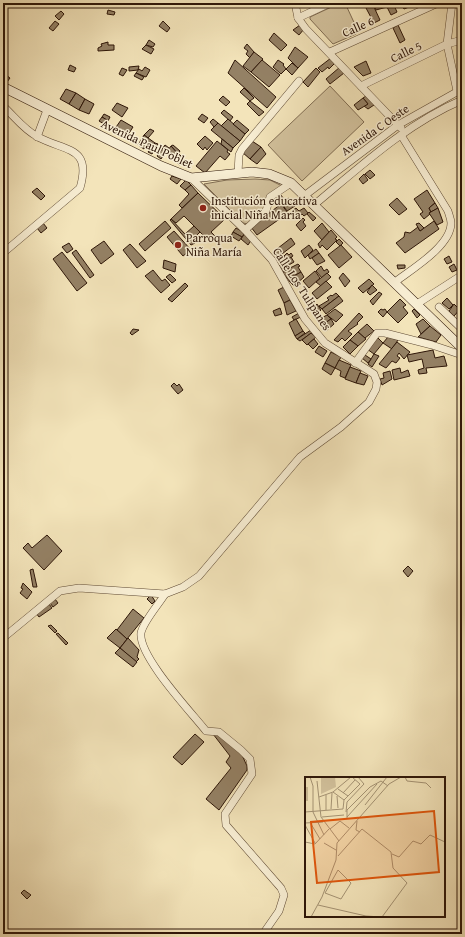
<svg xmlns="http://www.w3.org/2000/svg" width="465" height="937" font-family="'Gentium Book Plus',serif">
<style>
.green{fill:#d2c19c;stroke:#806c52}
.building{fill:#948165;stroke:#2e1608}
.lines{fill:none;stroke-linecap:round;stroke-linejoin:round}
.minor-casing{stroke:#5f4a34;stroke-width:8}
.secondary-casing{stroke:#2e1608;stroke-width:10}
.minor{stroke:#f7edd2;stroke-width:7}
.secondary{stroke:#f7edd2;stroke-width:9}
.poi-dot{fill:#8f2418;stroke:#f7edd2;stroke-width:1.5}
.labels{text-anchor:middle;stroke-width:3;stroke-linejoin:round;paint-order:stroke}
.street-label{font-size:12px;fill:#2e1608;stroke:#f7edd2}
.poi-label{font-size:12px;fill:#2e1608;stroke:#f7edd2;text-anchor:start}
.inset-road{fill:none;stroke:#a49273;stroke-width:1}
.view{fill:#df560c;fill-opacity:0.15;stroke:#df560c;stroke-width:2}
.inset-edge{fill:none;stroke:#2e1608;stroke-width:2}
</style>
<rect width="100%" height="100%" fill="#f3e4ba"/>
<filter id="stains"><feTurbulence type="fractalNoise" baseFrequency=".005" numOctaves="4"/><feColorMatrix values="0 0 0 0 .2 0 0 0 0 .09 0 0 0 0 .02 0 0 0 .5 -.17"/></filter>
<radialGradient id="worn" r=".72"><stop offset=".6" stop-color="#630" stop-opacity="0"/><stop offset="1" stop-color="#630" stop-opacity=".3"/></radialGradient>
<g class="green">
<polygon points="340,3 345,3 358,31 356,34 333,44 310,19 310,17"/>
<polygon points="330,86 364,122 302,181 268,145"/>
<polygon points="255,179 270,180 282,186 269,195 266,211 248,224 243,223 204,184 227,180"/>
</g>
<g class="building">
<polygon points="378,3 385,3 387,7 376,10 374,5"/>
<polygon points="385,3 393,3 397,12 391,15"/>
<polygon points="400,3 408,3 409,7 404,9"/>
<polygon points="373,5 380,20 374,23 366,8"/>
<polygon points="108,10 115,12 114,15 107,14"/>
<polygon points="61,11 64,14 59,20 55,16"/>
<polygon points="55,21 59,24 53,31 49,28"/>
<polygon points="163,21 170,28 167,32 159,26"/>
<polygon points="300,25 304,29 299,35 293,30"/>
<polygon points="398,25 405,40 400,43 393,28"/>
<polygon points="274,33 287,45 281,51 269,40"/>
<polygon points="149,40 155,44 153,47 146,45"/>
<polygon points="108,42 108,45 114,45 114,50 98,51 98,48 102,46 101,44"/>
<polygon points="247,44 254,52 250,58 246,54 248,51 244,48"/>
<polygon points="146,45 154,49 151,54 142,49"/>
<polygon points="295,47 308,57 298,68 288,58"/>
<polygon points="254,52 263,59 251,72 243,66"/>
<polygon points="331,58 335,63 329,69 328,67 322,72 318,68"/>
<polygon points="235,60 276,97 267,108 228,73"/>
<polygon points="262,60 280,75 269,87 251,72"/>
<polygon points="278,60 284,64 283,65 286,69 281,74 273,67"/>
<polygon points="366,61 371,73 363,76 354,67"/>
<polygon points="292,63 298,68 292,75 286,69"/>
<polygon points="70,65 76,68 74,72 68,70"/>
<polygon points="139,66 138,70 129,71 129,67"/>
<polygon points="145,67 150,70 146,77 136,73 139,69 142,71"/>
<polygon points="340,67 344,73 330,84 326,79"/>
<polygon points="122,68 127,70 123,76 119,74"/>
<polygon points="316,68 320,72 308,87 303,82"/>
<polygon points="136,73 144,77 142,80 134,76"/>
<polygon points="6,75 10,78 7,82 3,80"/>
<polygon points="244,88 254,98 250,101 240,92"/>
<polygon points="66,89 76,93 69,104 60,99"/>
<polygon points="76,93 85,99 79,110 69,104"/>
<polygon points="223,96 230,102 226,106 219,100"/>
<polygon points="366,96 374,105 368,109 364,106 368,104 363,98"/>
<polygon points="363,98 368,104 358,110 354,105"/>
<polygon points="85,99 94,104 89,114 79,110"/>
<polygon points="250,101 264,112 259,116 247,104"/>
<polygon points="117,103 128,108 122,117 112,110"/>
<polygon points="224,110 233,117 230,121 221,113"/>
<polygon points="104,114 110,117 108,121 102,117"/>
<polygon points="202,114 208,118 204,123 198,119"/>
<polygon points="102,117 107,120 104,124 99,121"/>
<polygon points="213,119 218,123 214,127 210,122"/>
<polygon points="228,119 245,134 240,141 221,126"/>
<polygon points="121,120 133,127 126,138 114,130"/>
<polygon points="237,120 249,130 245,134 233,124"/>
<polygon points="218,123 240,141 233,148 211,130"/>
<polygon points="150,129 154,131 148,138 144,135"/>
<polygon points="144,135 155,143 150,149 146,147 144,149 138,145"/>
<polygon points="205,136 213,143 207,150 205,147 203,150 197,144"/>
<polygon points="222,139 233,148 231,152 221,144"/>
<polygon points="217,141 228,150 227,152 230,154 225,160 220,156 205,173 196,166"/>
<polygon points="252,141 261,147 250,159 242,152"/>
<polygon points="155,143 158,144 152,154 148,152"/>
<polygon points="165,145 169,148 161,159 157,156"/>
<polygon points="173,145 180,151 178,154 171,146"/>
<polygon points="171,146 178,154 175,156 168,150"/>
<polygon points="261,147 266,154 257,164 250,159"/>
<polygon points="168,150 175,156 172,159 165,153"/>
<polygon points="179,154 185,160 180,165 173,160"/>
<polygon points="370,170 375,175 370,179 365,174"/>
<polygon points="364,174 368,180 363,184 359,179"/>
<polygon points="172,176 181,179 177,184 170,179"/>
<polygon points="186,180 191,185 185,190 180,186"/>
<polygon points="191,185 198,193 182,208 179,205 189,194 185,190"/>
<polygon points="37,188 45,196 41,200 32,192"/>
<polygon points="427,190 435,203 429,208 431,212 429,213 430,214 424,219 420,214 423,212 414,199"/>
<polygon points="198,193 225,219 211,232 216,237 210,242 184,216 176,223 171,219"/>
<polygon points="281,195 285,201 289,198 295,206 287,211 277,197"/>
<polygon points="397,198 407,209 399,215 389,205"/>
<polygon points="435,203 438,208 431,212 429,208"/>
<polygon points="281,204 288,213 257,235 251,227"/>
<polygon points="296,208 299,211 304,208 308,213 304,216 302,214 299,217 297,214 295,215 292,211"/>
<polygon points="438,208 443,222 437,225 429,213"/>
<polygon points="309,212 316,218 313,221 307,214"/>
<polygon points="303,218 305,220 303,222 306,226 301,231 296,225"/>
<polygon points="171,219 185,234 194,226 200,232 192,240 195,243 191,245 170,220"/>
<polygon points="165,221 171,228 145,251 139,244"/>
<polygon points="434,221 439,229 405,253 396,243 404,237 405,232 410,233 418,227 420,231"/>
<polygon points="43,223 47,228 41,233 37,228"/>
<polygon points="322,223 329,232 322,240 314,231"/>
<polygon points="419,223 424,228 420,231 416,224"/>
<polygon points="236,228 245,233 242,237 233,232"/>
<polygon points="331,230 337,237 335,239 337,240 327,250 322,245 320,248 318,244"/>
<polygon points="174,231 191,250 183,256 167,237"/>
<polygon points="233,232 242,237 239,241 231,236"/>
<polygon points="245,233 252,239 248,245 241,239"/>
<polygon points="291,238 295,244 278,257 273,252"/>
<polygon points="339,239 343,243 340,246 336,242"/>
<polygon points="104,241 114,254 101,264 91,250"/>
<polygon points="69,243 73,249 67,253 62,247"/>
<polygon points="130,244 146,261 137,268 123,250"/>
<polygon points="309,245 313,250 305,258 301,251"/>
<polygon points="341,245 352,257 339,268 328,255"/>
<polygon points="316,249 319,253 310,259 308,255"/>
<polygon points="76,250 94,275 90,278 72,253"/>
<polygon points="62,252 87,283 77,291 53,259"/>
<polygon points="287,253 289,255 291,253 293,256 287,260 284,256"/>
<polygon points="319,253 325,261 317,265 312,258"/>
<polygon points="284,256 287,260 282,264 279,259"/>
<polygon points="449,256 452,262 447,264 444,259"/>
<polygon points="291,257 294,262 287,266 288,269 283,272 279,266"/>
<polygon points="164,260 176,264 175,272 163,268"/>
<polygon points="298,264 300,266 298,267 301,272 294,276 288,269"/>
<polygon points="454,264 457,270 452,272 449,267"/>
<polygon points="397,265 405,265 405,268 398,269"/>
<polygon points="321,266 324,271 327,269 329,272 322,278 316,271"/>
<polygon points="288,269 295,278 290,282 283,273"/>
<polygon points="153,270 162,281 165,279 170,285 161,293 145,276"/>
<polygon points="315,271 320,278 309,288 303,281"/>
<polygon points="301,272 304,277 294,286 290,282 295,278 294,276"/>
<polygon points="327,273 331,277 321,286 316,282"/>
<polygon points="343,273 350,281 345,287 339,278"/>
<polygon points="170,274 176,280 172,283 166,277"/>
<polygon points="369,279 374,284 363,293 358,288"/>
<polygon points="326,281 332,287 317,299 312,293"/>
<polygon points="185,283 188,286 172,302 168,299"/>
<polygon points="372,285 377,290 370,295 367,292"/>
<polygon points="284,287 290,300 284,303 278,290"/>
<polygon points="379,292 382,294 373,305 370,301"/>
<polygon points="336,293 339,296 322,309 319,306 329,300 327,298 331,295 332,296"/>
<polygon points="339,296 343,301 326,314 322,309"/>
<polygon points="447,298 453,305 449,309 442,303"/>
<polygon points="400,299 406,305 403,307 408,313 398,323 387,312"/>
<polygon points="290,300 296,311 287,315 284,303"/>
<polygon points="317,304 321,310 315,316 311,310"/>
<polygon points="454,304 457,307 459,305 462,307 454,316 449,311"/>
<polygon points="280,308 282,314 275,316 273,311"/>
<polygon points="335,309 343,315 336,322 327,315"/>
<polygon points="381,309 383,310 385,309 387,312 383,317 378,312"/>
<polygon points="414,309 420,315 417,318 412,311"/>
<polygon points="299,313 301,317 294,320 292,317"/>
<polygon points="359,313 363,317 357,323 358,324 348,331 352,334 345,341 342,338 338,342 334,340"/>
<polygon points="327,315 331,319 322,325 318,320"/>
<polygon points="296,319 303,331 295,336 289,323"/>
<polygon points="331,319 334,324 326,331 322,325"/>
<polygon points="423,319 430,326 421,334 416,324"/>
<polygon points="367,324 374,331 365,338 358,332"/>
<polygon points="430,326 441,335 436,342 418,337"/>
<polygon points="133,329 139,330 132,335 130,333"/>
<polygon points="311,330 313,332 300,341 297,339"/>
<polygon points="303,331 305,333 297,339 295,336"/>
<polygon points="358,332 366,339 358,346 350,340"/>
<polygon points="311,333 316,337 307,345 302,340"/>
<polygon points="377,337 383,343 374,354 367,349"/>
<polygon points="388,337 398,340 392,349 383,343"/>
<polygon points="314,339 318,344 313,349 308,344"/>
<polygon points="350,340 358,346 350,354 343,347"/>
<polygon points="397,342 410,352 404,359 399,353 397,356 400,358 396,363 392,361 386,368 379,364"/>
<polygon points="319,346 327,351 323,357 315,352"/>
<polygon points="433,350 435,358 444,356 447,366 426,368 427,373 419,374 418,370 424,368 422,359 409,362 407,355"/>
<polygon points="331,352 341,357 335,368 325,363"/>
<polygon points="374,354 379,356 372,367 368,364"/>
<polygon points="365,355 371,359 368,363 362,358"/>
<polygon points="339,360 351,365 345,378 340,376 341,371 335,368"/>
<polygon points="325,363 335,368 331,375 322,369"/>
<polygon points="350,367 361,371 356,383 345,379"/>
<polygon points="400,368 401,373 408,370 410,376 394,380 392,370"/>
<polygon points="390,371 392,379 382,385 380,379 384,378 383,373"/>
<polygon points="360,373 368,376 364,385 356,383"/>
<polygon points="174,383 177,386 179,384 183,390 178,394 171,386"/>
<polygon points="47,535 62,551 44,570 23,548 28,543 32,548"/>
<polygon points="408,566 413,571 408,577 403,571"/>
<polygon points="33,569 37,587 33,587 30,570"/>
<polygon points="23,583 32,592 27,599 20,593 23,589 21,588"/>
<polygon points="151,595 155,601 152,604 147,599"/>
<polygon points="55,599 58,603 53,607 50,603"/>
<polygon points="49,604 52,608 39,617 36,613"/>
<polygon points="133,609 144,618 127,639 117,630"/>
<polygon points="51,625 57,631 55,633 48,626"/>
<polygon points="116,629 127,639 120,648 107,638"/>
<polygon points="58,633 68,643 66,645 56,634"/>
<polygon points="128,638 139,650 137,657 139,659 136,662 120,648"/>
<polygon points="120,648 137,662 133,667 115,653"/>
<polygon points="195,734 204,742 182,765 173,757"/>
<polygon points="213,734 221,736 242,755 247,766 247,770 219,810 206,799 231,768 226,762 230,756"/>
<polygon points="24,890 31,895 27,899 21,893"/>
</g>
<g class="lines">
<g class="minor-casing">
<g id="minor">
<polyline points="295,3 298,18 306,29 401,128"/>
<polyline points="452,3 447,44 457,91"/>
<polyline points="298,18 330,3"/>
<polyline points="330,52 438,3"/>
<polyline points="361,86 447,44 462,40"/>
<path d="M3,106C15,117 24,130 38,137C66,152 92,146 80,188L3,253"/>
<polyline points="37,137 47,110"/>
<polyline points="238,173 239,155 242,149 299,81"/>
<polyline points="304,196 398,125 462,89"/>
<path d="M314,205C360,167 406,124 462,100"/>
<polyline points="245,230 266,211 270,197 291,183"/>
<path d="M395,282C412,269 451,246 451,223C451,219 449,215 448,211L401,135"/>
<polyline points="417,304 462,275"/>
<polyline points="439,307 462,329"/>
<polyline points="355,363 377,333 385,333 432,345 462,355"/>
<path d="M165,594C159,604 143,622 141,633C138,656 191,712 206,731L219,732L241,750L250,759L252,774L225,814L226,825L281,888L284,895L279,911L263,934"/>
<polyline points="3,638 60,591 79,588 165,594 183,587 199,576 300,457 341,427 369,402 376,389 377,382 374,374 325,343 305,319 272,260 245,230 191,178"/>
</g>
</g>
<g class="secondary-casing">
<polyline id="secondary" points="3,87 161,166 191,178 252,172 269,174 291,183 462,348"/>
</g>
<use href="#minor" class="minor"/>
<use href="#secondary" class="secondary"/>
</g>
<g class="poi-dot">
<circle cx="203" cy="208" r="4"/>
<circle cx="178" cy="245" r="4"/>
</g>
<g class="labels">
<g class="street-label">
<text transform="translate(358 27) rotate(-24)" y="4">Calle 6</text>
<text transform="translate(406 52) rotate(-26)" y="4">Calle 5</text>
<text transform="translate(375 130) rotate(-35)" y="4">Avenida C Oeste</text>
<text transform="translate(147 144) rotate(25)" y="4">Avenida Paul Poblet</text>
<text transform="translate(302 289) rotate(57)" y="4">Calle Los Tulipanes</text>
</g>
<g class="poi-label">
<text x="211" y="205">Institución educativa<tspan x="211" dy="14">inicial Niña Maria</tspan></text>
<text x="186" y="242">Parroqua<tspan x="186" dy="14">Niña María</tspan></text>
</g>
</g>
<g transform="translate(305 777)">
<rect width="140" height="140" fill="#f3e4ba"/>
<path d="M16,0H30L31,10L16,17Z" fill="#d2c19c"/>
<path class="inset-road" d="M5,0L8,9V35L19,58M100,0L102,4L121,6L126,11M12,4L16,40L34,64M33,12L43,19M28,15L39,23M38,16L50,3M21,18V33M32,19L33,31M14,20L28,15L46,0M2,24V10M60,28L82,0M26,32L27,16M0,35L38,32L39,23L55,7L47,0M41,35L42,25L59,7L53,0M17,40L39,38M42,40L72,7M42,41V33L65,10L76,4L83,9M52,44L51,53L55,55M0,46L18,45M6,47L15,62M0,48L10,66M25,52L35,44L44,51M0,65L10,67L24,52M19,66L31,73M87,77L94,80L108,64L116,67L125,58L140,65M33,79L57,52L86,75L88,91L102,106L77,140M33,93L46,106L36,122L20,116ZM13,128L61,139L76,140M6,140L17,120L31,83L32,66L84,7L96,0"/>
<path class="view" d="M129,34L134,95L12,106L6,45Z"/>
<rect width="140" height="140" class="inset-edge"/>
</g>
<rect width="465" height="937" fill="none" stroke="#f3e4ba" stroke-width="16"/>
<rect x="4" y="4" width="457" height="929" fill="none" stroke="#2e1608" stroke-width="2"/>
<rect x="8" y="8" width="449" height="921" fill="none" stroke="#2e1608"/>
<rect width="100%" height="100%" filter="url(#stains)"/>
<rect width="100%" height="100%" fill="url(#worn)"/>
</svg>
